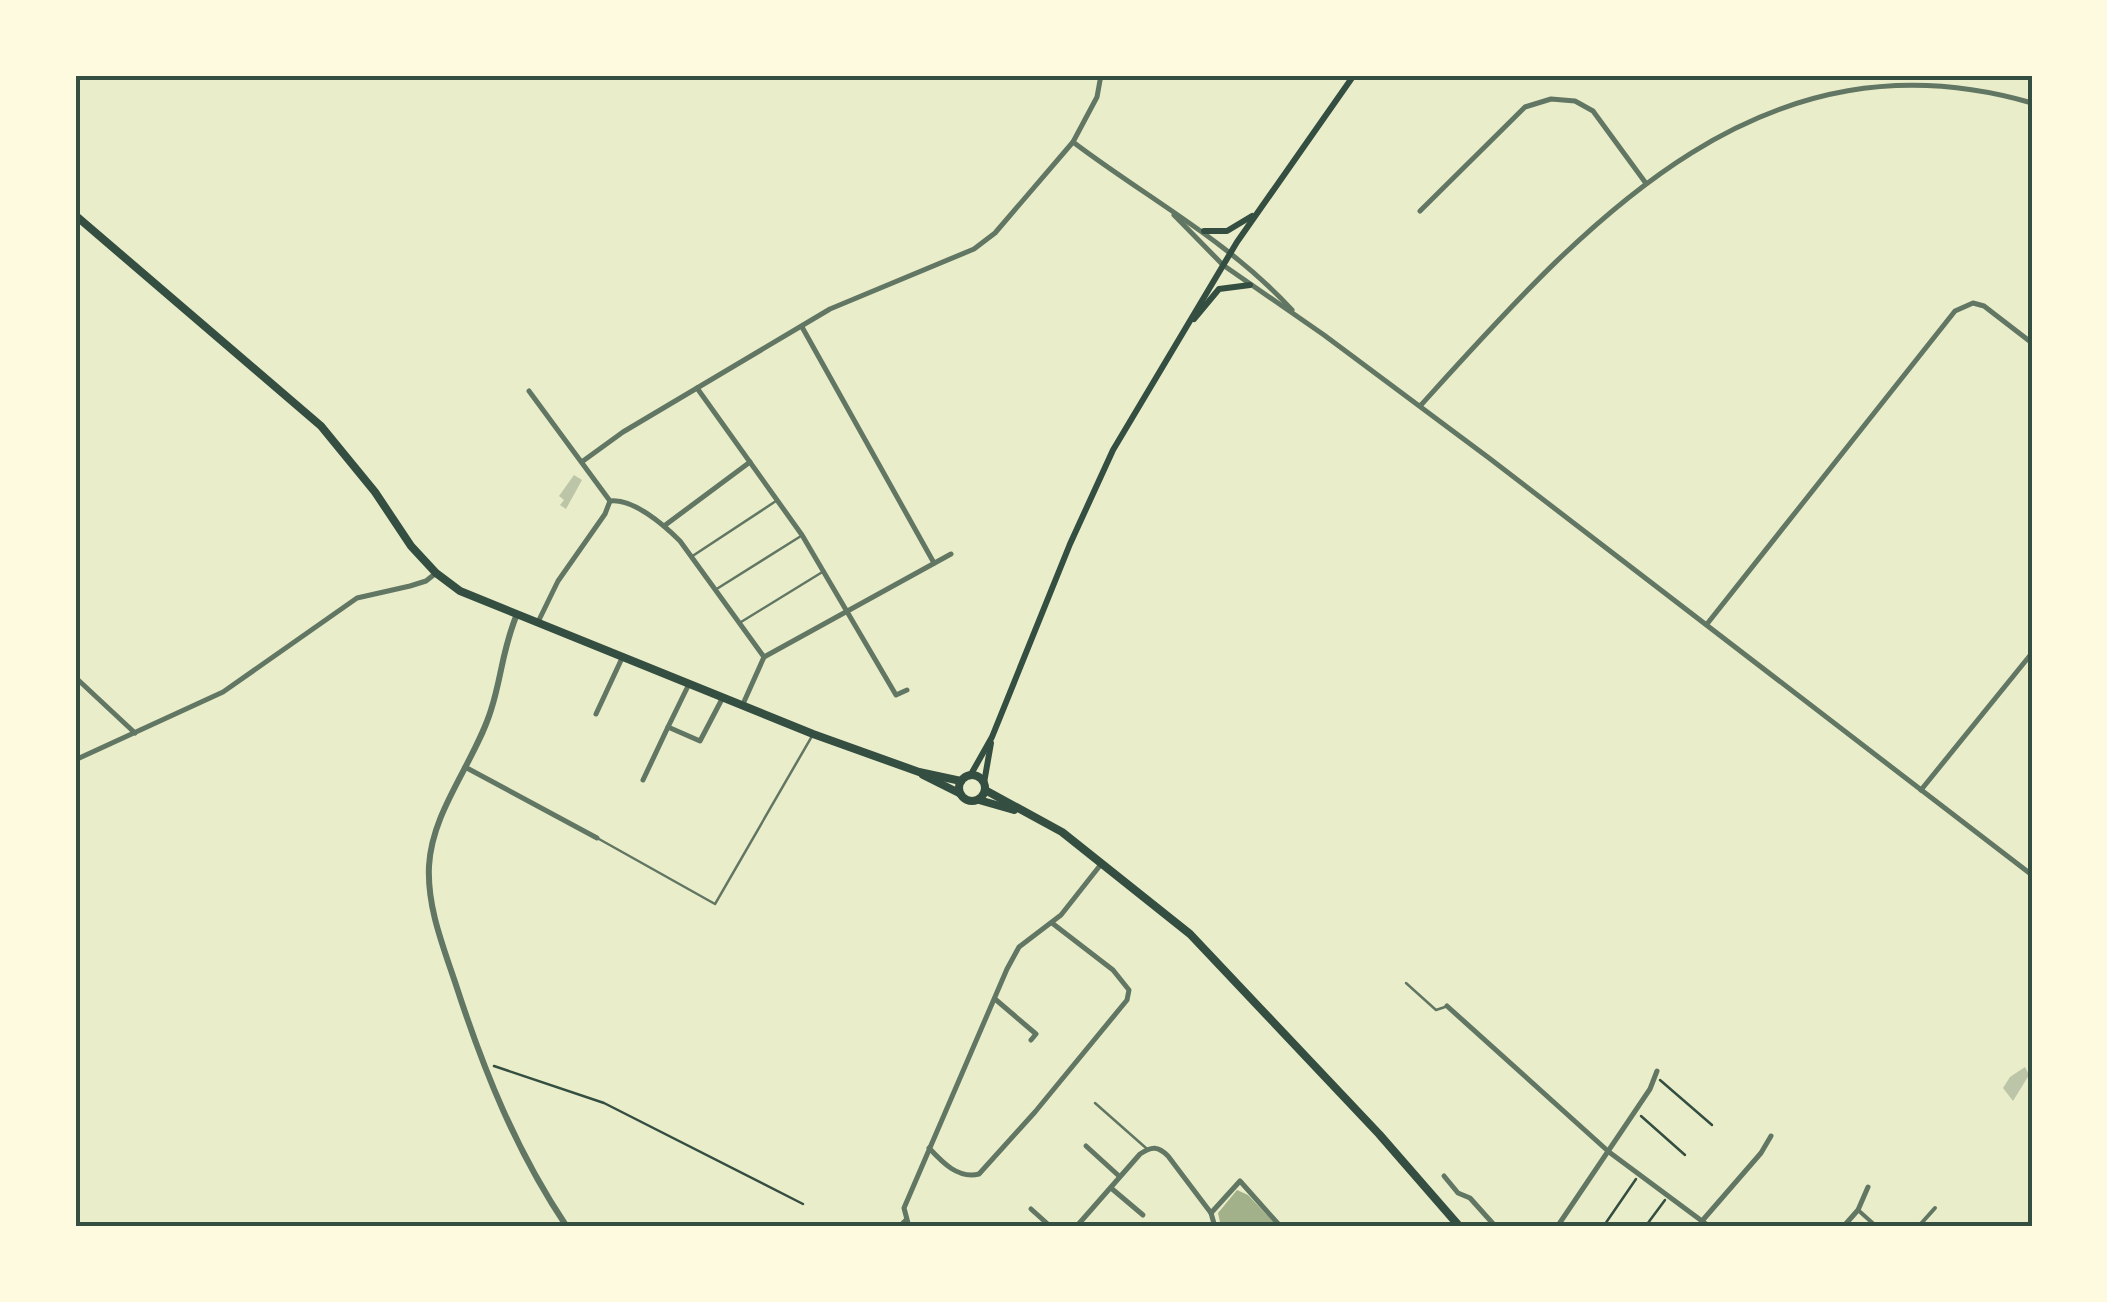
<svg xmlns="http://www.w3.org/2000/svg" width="2107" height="1302" font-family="'Golos Text',sans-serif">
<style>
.water{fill:#a3b18a}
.building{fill:#bcc5a7}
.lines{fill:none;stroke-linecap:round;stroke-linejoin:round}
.path{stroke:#344e41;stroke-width:2.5}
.service{stroke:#617663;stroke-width:2.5}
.pedestrian{stroke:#617663;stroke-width:4}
.minor{stroke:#617663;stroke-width:5}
.tertiary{stroke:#617663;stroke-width:6}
.secondary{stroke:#344e41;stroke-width:6}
.primary{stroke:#344e41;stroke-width:8}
.neatline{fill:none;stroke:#344e41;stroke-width:4}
</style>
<rect width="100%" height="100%" fill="#e9edc9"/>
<polygon class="water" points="1237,1190 1248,1195 1278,1227 1221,1227 1218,1213"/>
<g class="building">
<polygon points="574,475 582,480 566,509 560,505 564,500 559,496"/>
<polygon points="2025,1067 2029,1075 2013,1101 2003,1088 2010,1077"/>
</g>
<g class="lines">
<g class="path">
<polyline points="494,1066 604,1103 803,1204"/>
<polyline points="1660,1080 1712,1125"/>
<polyline points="1641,1116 1685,1155"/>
<polyline points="1603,1227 1636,1179"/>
<polyline points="1645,1227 1665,1200"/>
</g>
<g class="service">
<polyline points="691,557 776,501"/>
<polyline points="715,590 801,536"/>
<polyline points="741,622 824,571"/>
<polyline points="599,839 715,904 812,736"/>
<polyline points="1406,983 1436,1010 1445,1007"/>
<polyline points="1095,1103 1146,1148"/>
</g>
<g class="pedestrian">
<polyline points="1858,1210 1877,1227"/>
<polyline points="1918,1227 1935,1208"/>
</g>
<g class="minor">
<path d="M1073,142C1147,198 1229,241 1292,310"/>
<polyline points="1420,211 1525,107 1551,99 1575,101 1593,111 1645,182"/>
<polyline points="1174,215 1223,265 1324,335 1489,458 2032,875"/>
<polyline points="802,327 934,563"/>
<polyline points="697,388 802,535 896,695 907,690"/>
<polyline points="529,391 610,501 605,514 558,581 538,622"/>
<path d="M1421,405C1585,224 1759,24 2032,103"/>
<polyline points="583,461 623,432 830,309 974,249 995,233 1073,142 1097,97 1101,75"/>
<path d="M610,501C633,498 664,525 680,541L764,657"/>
<polyline points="664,526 750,462"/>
<polyline points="1707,624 1955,311 1973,303 1984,306 2032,343"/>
<polyline points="75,677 135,733"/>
<polyline points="743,704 764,657 951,554"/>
<polyline points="596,714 623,656"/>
<polyline points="668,727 689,684"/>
<polyline points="75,760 223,692 357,598 410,586 426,581 436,573"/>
<polyline points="465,767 597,838"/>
<polyline points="643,780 668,727 700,741 722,699"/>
<polyline points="1921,790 2032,653"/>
<polyline points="995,999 1036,1034 1031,1040"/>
<polyline points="1447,1006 1609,1152 1710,1227"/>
<polyline points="1086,1146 1119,1176"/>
<path d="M929,1148C943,1163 958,1179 979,1174L1035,1112L1127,1000L1129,990L1113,970L1052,923"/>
<polyline points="1444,1176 1458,1193 1470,1198 1496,1227"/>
<polyline points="1111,1188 1143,1215"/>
<polyline points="1031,1209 1051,1227"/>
<polyline points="1211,1213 1240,1181 1281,1227"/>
<polyline points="1702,1221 1761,1153 1771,1136"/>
<polyline points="899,1227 906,1220"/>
<polyline points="909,1227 904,1208 1007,969 1019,947 1061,915 1102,863"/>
<path d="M1076,1227L1140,1154C1152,1146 1158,1146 1168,1156L1211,1213L1215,1227"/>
<polyline points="1557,1227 1650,1089 1657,1071"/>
<polyline points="1843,1227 1858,1210 1868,1187"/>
</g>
<path class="tertiary" d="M517,614C502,650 502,676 491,710C475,762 432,810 429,866C427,907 443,946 456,985C484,1071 516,1151 567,1227"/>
<g class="secondary">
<polyline points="1204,231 1227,231 1252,216"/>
<polyline points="1194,319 1219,289 1250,285"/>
<polyline points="970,776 992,737 1070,544 1113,450 1237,242 1354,75"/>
<polyline points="984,783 991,743"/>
</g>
<g class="primary">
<polyline points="75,215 321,426 375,492 411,546 436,573 460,591 813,734 919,772 961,781"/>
<circle cx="972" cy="788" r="13"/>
<polyline points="923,775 959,793"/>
<polyline points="985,790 1062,832 1190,934 1379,1134 1460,1227"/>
<polyline points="979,800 1014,810"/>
</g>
</g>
<rect width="2107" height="1302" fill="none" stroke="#fefae0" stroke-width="155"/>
<rect x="78" y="78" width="1952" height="1146" class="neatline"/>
</svg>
